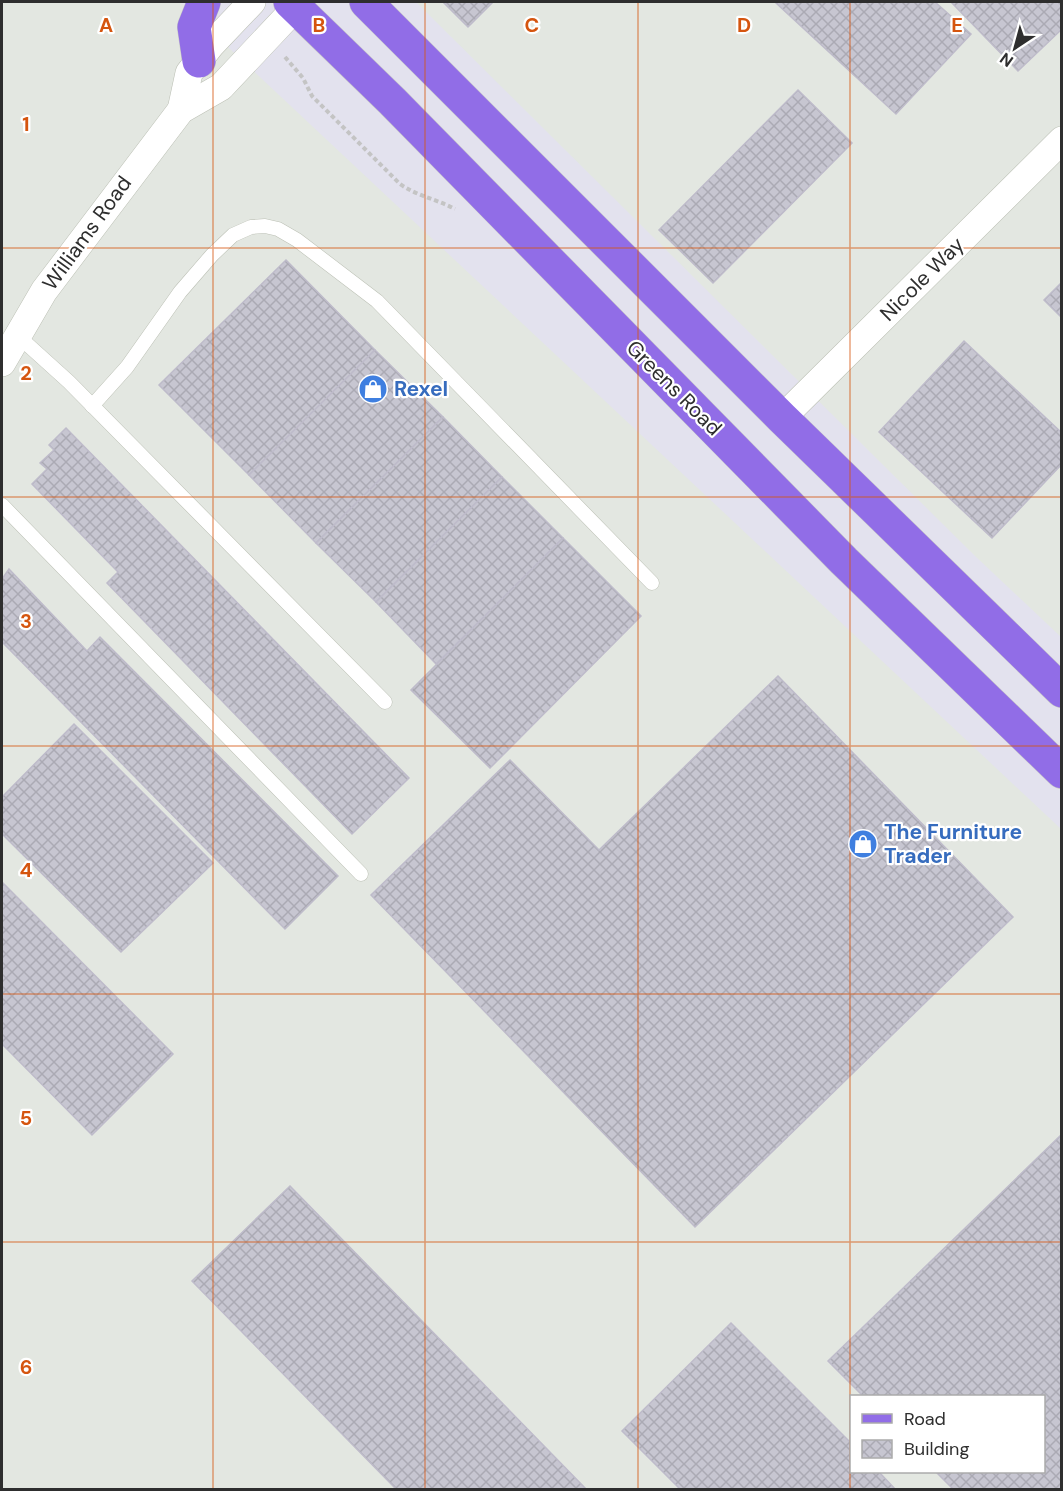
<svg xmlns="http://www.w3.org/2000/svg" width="1063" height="1491" font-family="'DM Sans',sans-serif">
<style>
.industrial{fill:#e3e7e1;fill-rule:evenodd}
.building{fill:url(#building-cross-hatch);stroke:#bebbca;stroke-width:1.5}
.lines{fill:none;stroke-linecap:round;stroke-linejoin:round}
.lane-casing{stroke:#bcc0b5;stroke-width:15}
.street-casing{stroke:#bcc0b5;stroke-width:28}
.primary-casing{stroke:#c4c4c4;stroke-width:34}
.path{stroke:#c4c4c4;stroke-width:4;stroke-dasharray:4.5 3;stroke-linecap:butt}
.lane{stroke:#fff;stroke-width:14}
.street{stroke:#fff;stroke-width:27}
.primary{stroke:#916de7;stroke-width:33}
.grid{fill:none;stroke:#d5550f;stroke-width:1.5;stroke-opacity:0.55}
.labels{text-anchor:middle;stroke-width:4.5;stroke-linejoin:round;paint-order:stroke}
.street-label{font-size:21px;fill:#2e2e2e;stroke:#fff}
.shop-label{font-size:21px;font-weight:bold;fill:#366cbe;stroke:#fff;text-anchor:start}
.grid-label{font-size:20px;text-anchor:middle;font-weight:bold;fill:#d5550f;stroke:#fff;stroke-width:4.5;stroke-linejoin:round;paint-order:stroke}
</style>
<defs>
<pattern id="building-cross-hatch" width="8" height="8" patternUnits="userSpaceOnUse" patternTransform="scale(1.5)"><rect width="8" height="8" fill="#c7c6d1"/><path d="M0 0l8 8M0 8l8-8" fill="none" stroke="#abaab4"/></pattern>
</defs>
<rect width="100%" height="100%" fill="#e3e2ee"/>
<g class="industrial">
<path d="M2,2H180L1061,829V1489L2,1490ZM852,1396H1044V1472H852Z"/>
<polygon points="416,2 1061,2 1061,637 974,555"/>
</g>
<g class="building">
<polygon points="443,2 493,2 468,27"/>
<polygon points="777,2 935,2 971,34 896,114 776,3"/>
<polygon points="951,2 1060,2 1062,3 1062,29 1018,71"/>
<polygon points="798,90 852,143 713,283 659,230"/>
<polygon points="286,260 375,350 249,475 159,385"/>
<polygon points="1062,282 1062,318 1044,300"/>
<polygon points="964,341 1062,433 1062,464 992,538 879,432"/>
<polygon points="375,350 443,417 316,543 249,475"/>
<polygon points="443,417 502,477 376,602 316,543"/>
<polygon points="66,428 409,778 352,834 107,583 118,572 32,484 47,469 40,463 54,450 49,445"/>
<polygon points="502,477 563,538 436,664 376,602"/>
<polygon points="563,538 641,616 490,768 411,690"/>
<polygon points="9,569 87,651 100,637 338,876 285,929 2,642 2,579"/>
<polygon points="778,676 1013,917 695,1227 371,895 510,760 599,850"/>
<polygon points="74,724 213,863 121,952 2,834 2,797"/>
<polygon points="2,882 173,1054 92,1135 2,1044"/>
<polygon points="1062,1134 1062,1490 954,1490 936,1472 1044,1472 1044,1396 863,1396 828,1361"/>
<polygon points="290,1186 587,1490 397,1490 192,1281"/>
<polygon points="731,1323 852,1444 852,1472 879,1472 896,1490 681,1490 622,1431"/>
</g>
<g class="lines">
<g class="lane-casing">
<g id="lane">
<polyline points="17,335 69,382 385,702"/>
<polyline points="92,406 127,367 180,292 212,255 233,235 251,227 265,226 278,229 297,240 377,301 652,583"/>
<polyline points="2,505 361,874"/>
</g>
</g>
<g class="street-casing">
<g id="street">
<polyline points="181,110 189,73 211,45 252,2"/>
<polyline points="2,363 44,291 181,110 221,87 301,2"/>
<polyline points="782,418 1062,140"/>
</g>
</g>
<g class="primary-casing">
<g id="primary">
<polyline points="290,2 392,101 844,561 1062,772"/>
<polyline points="366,2 782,418 1062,691"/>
<polyline points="199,61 194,27 204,2"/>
</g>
</g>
<path class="path" d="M285,57L303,78L312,96L400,184C417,196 436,199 455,209"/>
<use href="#lane" class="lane"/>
<use href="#street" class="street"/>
<use href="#primary" class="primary"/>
</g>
<path class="grid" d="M213,2V1490M425,2V1490M638,2V1490M850,2V1490M2,248H1062M2,497H1062M2,746H1062M2,994H1062M2,1242H1062"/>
<defs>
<g id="shop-disc" transform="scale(1.5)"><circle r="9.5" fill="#3f7fe0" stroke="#fff"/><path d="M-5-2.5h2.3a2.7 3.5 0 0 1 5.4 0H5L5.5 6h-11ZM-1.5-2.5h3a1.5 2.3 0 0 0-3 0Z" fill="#fff"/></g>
</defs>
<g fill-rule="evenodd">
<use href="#shop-disc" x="373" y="389"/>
<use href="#shop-disc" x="863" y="844"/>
</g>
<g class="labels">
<g class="street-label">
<text transform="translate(87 233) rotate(-54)" y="7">Williams Road</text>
<text transform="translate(922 279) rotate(-45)" y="7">Nicole Way</text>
<text transform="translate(674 388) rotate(45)" y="7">Greens Road</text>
</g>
<g class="shop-label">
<text x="394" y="396">Rexel</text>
<text x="884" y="839">The Furniture<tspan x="884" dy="24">Trader</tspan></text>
</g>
</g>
<g class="grid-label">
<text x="106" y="32">A</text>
<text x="319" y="32">B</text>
<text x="532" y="32">C</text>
<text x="744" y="32">D</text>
<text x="957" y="32">E</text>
<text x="26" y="131">1</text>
<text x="26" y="380">2</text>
<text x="26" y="628">3</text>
<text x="26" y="877">4</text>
<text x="26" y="1125">5</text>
<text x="26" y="1374">6</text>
</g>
<rect width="1063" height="1491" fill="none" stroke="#2e2e2e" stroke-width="6"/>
<rect x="850" y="1395" width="195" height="78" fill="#ffffff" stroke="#ababab" stroke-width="1.5"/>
<rect x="862" y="1414" width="30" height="9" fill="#916de7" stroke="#ababab" stroke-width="1.5"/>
<text x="904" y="1425" font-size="18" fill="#2e2e2e">Road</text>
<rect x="862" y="1440" width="30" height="18" fill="url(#building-cross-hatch)" stroke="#ababab" stroke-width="1.5"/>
<text x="904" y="1455" font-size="18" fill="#2e2e2e">Building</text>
<g transform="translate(1015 48) rotate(216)" stroke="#ffffff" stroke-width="4.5" paint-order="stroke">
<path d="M0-4.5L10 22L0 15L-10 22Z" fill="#2e2e2e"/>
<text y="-9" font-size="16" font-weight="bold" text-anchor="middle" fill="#2e2e2e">N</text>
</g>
</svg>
